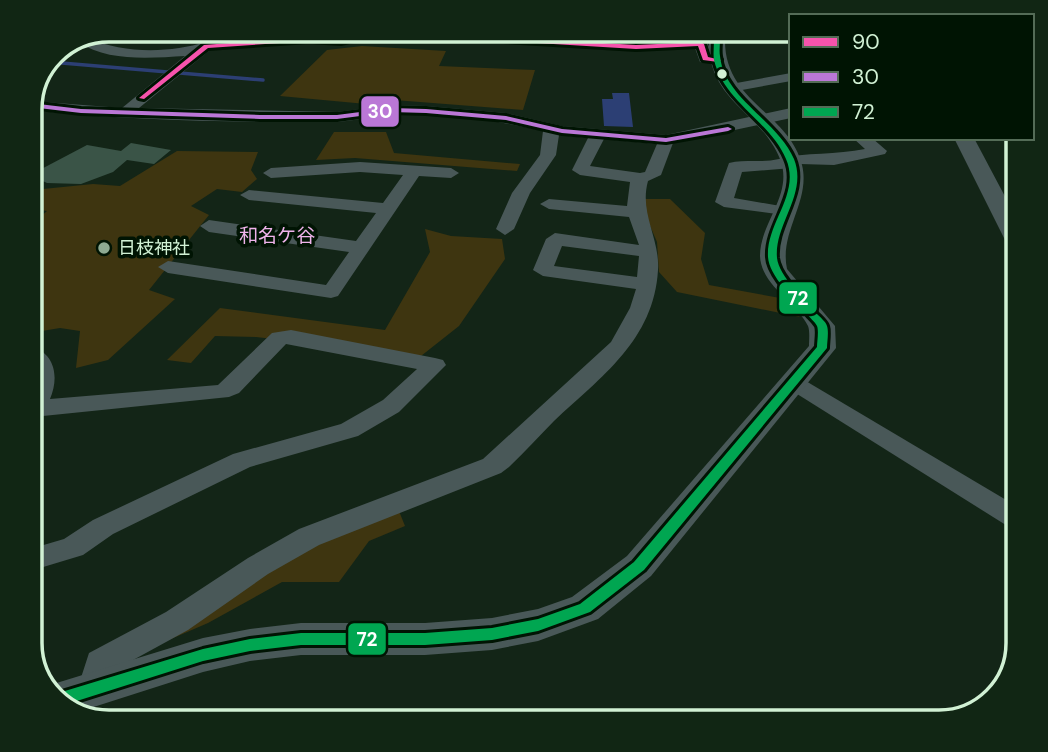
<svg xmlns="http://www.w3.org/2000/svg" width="1048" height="752" font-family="'DM Sans','Noto Sans JP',sans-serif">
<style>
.green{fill:#3e3510}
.water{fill:#2c3f74}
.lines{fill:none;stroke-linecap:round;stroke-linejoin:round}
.stream{stroke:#2c3f74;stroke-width:3.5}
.building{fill:#3a5447}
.minor{fill:#495858;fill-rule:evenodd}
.tertiary{fill:#495858;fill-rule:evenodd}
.bus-1-casing{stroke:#001403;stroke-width:6}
.bus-2-casing{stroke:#001403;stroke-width:6}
.bus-3-casing{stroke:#001403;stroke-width:6}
.bus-1{fill:#f653ac;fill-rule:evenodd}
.bus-2{fill:#ba77d6;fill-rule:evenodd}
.bus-3{fill:#00a651;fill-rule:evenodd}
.bus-dot{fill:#d1f1d4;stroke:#001403;stroke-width:2.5}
.poi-dot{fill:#8eaa92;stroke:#001403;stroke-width:2.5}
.labels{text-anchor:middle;stroke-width:7;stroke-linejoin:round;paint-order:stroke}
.poi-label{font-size:18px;fill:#d1f1d4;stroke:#001403;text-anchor:start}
.neighbourhood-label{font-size:19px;fill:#efb3eb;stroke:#001403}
.rim{fill:none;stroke:#d1f1d4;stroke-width:3.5}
.line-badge{stroke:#001403;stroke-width:2.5}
.badge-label{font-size:19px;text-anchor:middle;font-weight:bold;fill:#fff}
</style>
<rect width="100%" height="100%" fill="#132517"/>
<g class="green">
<polygon points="249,30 719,30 711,34 645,36 638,46 435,34 211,50"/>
<polygon points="362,46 446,51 439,66 535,70 523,110 394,100 377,105 280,96 327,50"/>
<polygon points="334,132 386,132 394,153 520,164 517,171 355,158 316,160"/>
<polygon points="177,151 258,152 251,170 257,179 242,192 217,189 191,206 209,215 149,290 175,299 108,360 76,368 80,331 60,328 30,333 30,226 47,211 30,208 30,195 43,189 93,184 120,186"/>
<polygon points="643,199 670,199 705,233 701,259 709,285 780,298 800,317 677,292 659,272 657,242 645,214"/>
<polygon points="425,229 451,236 502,239 505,259 459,326 421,356 256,337 215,336 191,363 167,360 220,308 385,330 430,252"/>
<polygon points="399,511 405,526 369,541 339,582 282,582 208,623 150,648 313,543"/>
</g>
<polygon class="water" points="612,93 629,93 633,127 604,126 602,99 613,99"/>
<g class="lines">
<polyline class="stream" points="50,62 263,80"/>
</g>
<polygon class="building" points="131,143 171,150 154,164 127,160 113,172 81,184 47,183 30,175 87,145 121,151"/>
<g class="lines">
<g class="minor">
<path d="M361,32L504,35L636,43L701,40L708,44L711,55L725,60L718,64L700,62L695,48L636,51L504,43L361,40L341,45L309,43L210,50L139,108L337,112L391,105L426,106L506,113L562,126L666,135L791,108V118L673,143L661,175L648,181C639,213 660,238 658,270C654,340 601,377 554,421C539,436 525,452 509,467L501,473L319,545L268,574L188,630L113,671L104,700L93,704L82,700L77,690L89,653L166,612L248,558L299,529L483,459L611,342L630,308L636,289L543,276L533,270L546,239L555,233L639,245L629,217L549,209L540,204L549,199L627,206L630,182L580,175L572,170L588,138L559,135L556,155L530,193L514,229L505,235L496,229L512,193L540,155L543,131C494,120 440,111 390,115C371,116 351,122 332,122C232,122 130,121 30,110L31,101L122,108L185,56C150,58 108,62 78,42L88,38C124,54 170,53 206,42L309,35L341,37ZM604,139L657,144L645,172L640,173L590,166ZM562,246L639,256L637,277L554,266Z"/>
<polygon points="791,73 791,81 731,92 724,88 731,84"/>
<path d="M853,138H872L887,151L885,154L834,165L800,164L792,168L742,172L734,198L792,208L795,212L792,216L724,207L715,202L729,163C745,159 763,163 779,159C805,152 837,155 865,149Z"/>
<polygon points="360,162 451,168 459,173 451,178 419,176 338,296 331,298 168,273 158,267 168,261 326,285 349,252 209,232 200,226 209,220 356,241 376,213 249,200 240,195 249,190 383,203 403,175 360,172 271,178 263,173 271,168"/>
<path d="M291,330L435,358L443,360L446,365L399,412L358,436L250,467L113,534L83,555L30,571V549L64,539L93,520L233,454L341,424L383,400L417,369L286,344L239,393L229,397L43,416L38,425L30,427V393L34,376L30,346C56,353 59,378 50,399L218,385L272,333Z"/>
<polygon points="794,374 1018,507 1018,530 1009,527 786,387 783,382 786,377"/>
</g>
<g class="tertiary">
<path d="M723,30H743L725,41C725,102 789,113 802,165C811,201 779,232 787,269L835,326L836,348L651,576L598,619L538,641L492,650L425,655H301L250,661L203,672L78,712L61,706L50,685L203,638L250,629L301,623H425L492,618L538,609L572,597L627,556L809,346C809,340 810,331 808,326C796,302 761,285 760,256C760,222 794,194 780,159C760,110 707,101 709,39Z"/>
<polygon points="954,138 974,138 1018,221 1018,249 1010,247 1006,242"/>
</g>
<g class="bus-1-casing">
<polygon id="bus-1" points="361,34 504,37 636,45 701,42 704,44 708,57 721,60 718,62 703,60 698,46 636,49 504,41 361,38 341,43 309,41 208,48 144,99 139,98 204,45 309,37 341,39"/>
</g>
<g class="bus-2-casing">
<polygon id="bus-2" points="30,103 81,109 260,115 337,115 391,108 426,109 506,116 562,129 666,138 728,127 732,129 728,131 666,142 562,133 506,120 426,113 391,112 337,119 260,119 81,113 30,107"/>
</g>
<g class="bus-3-casing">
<path id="bus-3" d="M731,30H738L720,40C720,45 719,51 720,56C724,98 778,121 794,159C808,194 774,224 777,258C779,276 805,300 817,314C820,317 826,322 827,326C829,332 827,342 827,348L644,570L590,612L538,631L492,640L425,645H301L250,651L203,661L61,706L55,694L203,649L250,639L301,633H425L492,628L538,619L580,604L634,562L817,347C817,342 819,331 817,326C815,322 809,317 807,314C794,299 769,276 768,257C766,223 801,194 786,159C770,121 724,102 714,60C713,54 714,46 714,39Z"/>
</g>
<use href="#bus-1" class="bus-1"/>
<use href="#bus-2" class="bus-2"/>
<use href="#bus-3" class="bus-3"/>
</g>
<circle class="bus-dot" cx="722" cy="74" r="6"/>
<circle class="poi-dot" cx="104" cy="248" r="7"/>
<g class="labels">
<g class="poi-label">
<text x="118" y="254">日枝神社</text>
</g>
<g class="neighbourhood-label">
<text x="277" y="242">和名ケ谷</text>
</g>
</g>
<path d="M0 0H1048V752H0ZM109 42H939A67 67 0 0 1 1006 109V643A67 67 0 0 1 939 710H109A67 67 0 0 1 42 643V109A67 67 0 0 1 109 42Z" fill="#112614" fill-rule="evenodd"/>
<path class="rim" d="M109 42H939A67 67 0 0 1 1006 109V643A67 67 0 0 1 939 710H109A67 67 0 0 1 42 643V109A67 67 0 0 1 109 42Z"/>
<g class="line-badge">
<rect x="360" y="95" width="40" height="33" rx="7" fill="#ba77d6"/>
<rect x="778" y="281" width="40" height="34" rx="7" fill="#00a651"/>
<rect x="347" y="622" width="40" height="34" rx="7" fill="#00a651"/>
</g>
<g class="badge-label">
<text x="380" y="118">30</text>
<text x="798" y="305">72</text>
<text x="367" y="646">72</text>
</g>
<rect x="789" y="14" width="245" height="126" fill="#001403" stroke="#546c57" stroke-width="2"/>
<rect x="803" y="37" width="35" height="10" fill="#f653ac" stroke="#546c57" stroke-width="2"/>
<text x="852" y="49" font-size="21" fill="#d1f1d4">90</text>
<rect x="803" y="72" width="35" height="10" fill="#ba77d6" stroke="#546c57" stroke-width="2"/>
<text x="852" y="84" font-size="21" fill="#d1f1d4">30</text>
<rect x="803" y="107" width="35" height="10" fill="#00a651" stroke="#546c57" stroke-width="2"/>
<text x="852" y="119" font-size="21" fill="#d1f1d4">72</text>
</svg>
